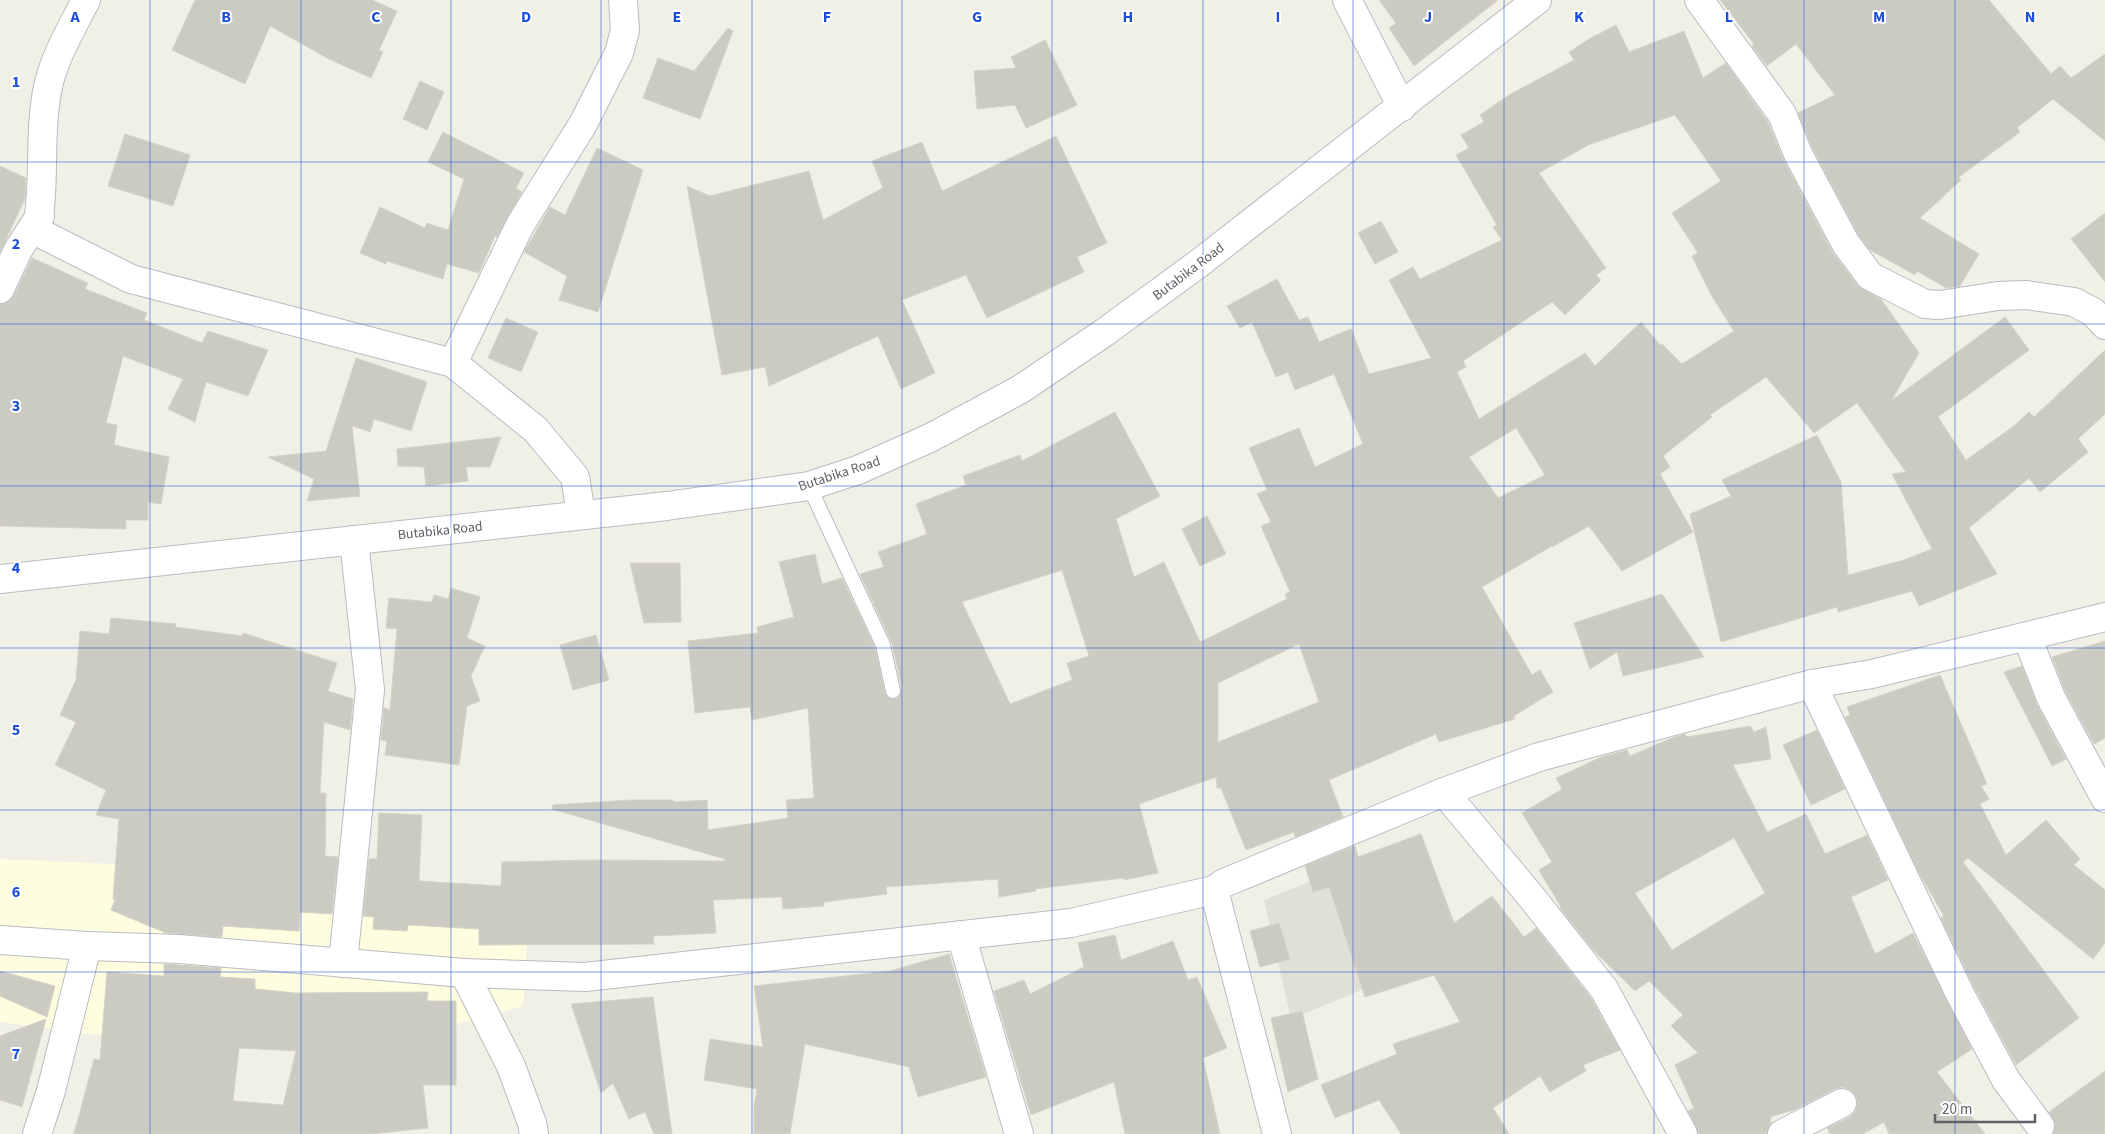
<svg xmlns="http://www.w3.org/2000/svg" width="2105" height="1134" font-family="'Source Sans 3',sans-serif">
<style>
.commercial{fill:#fefddf}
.education{fill:#e1e0d5}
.building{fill:#cccbc3;stroke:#d6d4c5;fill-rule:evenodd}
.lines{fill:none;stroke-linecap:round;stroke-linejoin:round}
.service-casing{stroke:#b9bbc1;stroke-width:16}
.minor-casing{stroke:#b9bbc1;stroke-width:30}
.secondary-casing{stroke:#babcc3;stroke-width:30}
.service{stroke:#fff;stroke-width:14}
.minor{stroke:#fff;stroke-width:28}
.secondary{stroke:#fff;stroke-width:28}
.grid{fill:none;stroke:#1d4ed8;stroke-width:1;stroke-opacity:0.55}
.labels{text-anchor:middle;stroke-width:4;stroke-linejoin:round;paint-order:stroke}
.street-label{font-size:14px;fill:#5f6168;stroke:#fff}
.grid-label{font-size:16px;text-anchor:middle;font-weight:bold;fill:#1d4ed8;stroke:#fff;stroke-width:4;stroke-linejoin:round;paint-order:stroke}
</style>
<rect width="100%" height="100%" fill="#f1f0e7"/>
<polygon class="commercial" points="0,859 137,865 531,890 523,1006 373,1047 136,1040 0,1022"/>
<polygon class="education" points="1384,852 1422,965 1291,1019 1264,900"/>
<g class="building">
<polygon points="195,0 372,0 397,11 379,50 383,52 371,78 329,59 270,26 245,84 172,50"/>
<polygon points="1379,0 1498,0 1414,66 1389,28 1396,23"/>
<polygon points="1720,0 1989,0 2051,74 2060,66 2071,78 2105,54 2105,141 2053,99 2017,128 2020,132 1959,177 1961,180 1920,218 1979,254 1960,286 1946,288 1917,271 1915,275 1870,250 1859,236 1812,147 1798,113 1835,95 1796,44 1767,66 1752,46 1754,44"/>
<path d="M1616,25L1629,52L1684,31L1703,78L1726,63L1768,122L1784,161L1833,253L1858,286L1881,299L1919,353L1891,401L2005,317L2029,350L1938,417L1966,460L2014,426L2029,412L2034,417L2105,350V414L2078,439L2088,452L2040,492L2029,478L1969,528L1997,574L1919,606L1912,591L1838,612L1837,607L1721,642L1690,514L1731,496L1722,480L1817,435L1841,482L1848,575L1904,560L1932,549L1892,474L1906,472L1857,403L1814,433L1766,377L1710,415L1712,417L1663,456L1670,467L1660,474L1693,532L1622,571L1589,526L1552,547V546L1482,587L1532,675L1540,670L1553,692L1514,716L1515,719L1439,742L1436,734L1329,780L1343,817L1295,837L1294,832L1246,850L1221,788H1217L1216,777L1139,804L1158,873L1124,880L1123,878L1035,889L1036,891L999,897L998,879L886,887L887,894L824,902V906L783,909L782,897L713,900L716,933L653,936L654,944L479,945V929L408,925L407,931L373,929L374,917L363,916L369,859H377L379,813L422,815L419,881L501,886L502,862L594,860L724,861L725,859L552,809L553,805L631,800H673V802L707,800L708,830L788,818L786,800L814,798L808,708L752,720L750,707L695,713L688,641L758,633L757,627L794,617L779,562L815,554L822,584L842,578L875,648L885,693L891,699L898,698L902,689L892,643L860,574L884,567L878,552L927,534L916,504L966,485L963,476L1020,455L1022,461L1115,412L1160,496L1116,519L1134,577L1164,562L1200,642L1287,599L1285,594L1290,592L1261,526L1271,522L1257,494L1267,490L1249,448L1299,428L1315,467L1363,444L1334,374L1295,390L1288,372L1276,377L1252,322L1240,328L1227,306L1277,279L1299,320L1308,317L1319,342L1351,329L1369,374L1431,358L1389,280L1413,267L1420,279L1502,240L1493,227L1497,225L1456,155L1469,148L1461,135L1484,122L1480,115L1509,95L1574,60L1569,52L1589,39ZM1675,115L1721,181L1672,213L1698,253L1692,256L1710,293L1734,331L1682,364L1662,344L1660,345L1641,322L1595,366L1585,353L1479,419L1457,372L1466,367L1463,361L1552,302L1565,315L1601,280L1596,275L1606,268L1539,173L1588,145ZM1516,428L1545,475L1498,498L1469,457ZM1062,570L1089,656L1067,663L1072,680L1010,704L962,602ZM1299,644L1319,702L1218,742V683Z"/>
<polygon points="728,28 733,31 700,119 643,98 658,58 694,71"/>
<polygon points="1045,40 1077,105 1026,128 1015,105 977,109 974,71 1016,68 1011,57"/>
<polygon points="420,81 444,92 427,130 403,119"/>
<polygon points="443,132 524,173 516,188 522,192 497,237 495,236 479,273 447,264 443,279 387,261 386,264 360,253 380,207 425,228 427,223 448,230 464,179 428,162"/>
<polygon points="125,134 190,155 173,206 108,186"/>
<polygon points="1056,136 1107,243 1077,257 1084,272 987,318 966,275 902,300 935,373 901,389 878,336 769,386 765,367 722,375 687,186 710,196 809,171 823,220 883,188 872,161 922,142 942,191"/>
<polygon points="597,148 643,170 598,312 559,300 567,276 524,252 550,207 565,215"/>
<polygon points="0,166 26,178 25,199 0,252"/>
<polygon points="2105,213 2105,282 2071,239"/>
<polygon points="1381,221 1398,252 1375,264 1358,233"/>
<polygon points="32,258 88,283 85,289 147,313 144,320 202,343 208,331 268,350 248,396 206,382 195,422 168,409 183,379 123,356 106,423 117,425 114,445 169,457 161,504 148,502 148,520 126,520 126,529 0,526 0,304 9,302 14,296"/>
<polygon points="506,318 538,332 521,372 488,358"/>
<polygon points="356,358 427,382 411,431 374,419 370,432 352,426 360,496 307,501 314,479 268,457 326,451"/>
<polygon points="501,437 490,467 466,467 468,481 426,486 424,467 398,466 397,449"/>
<polygon points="1207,516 1226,554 1200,566 1182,529"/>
<polygon points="630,563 680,563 681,622 644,623"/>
<polygon points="451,588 480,597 467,638 485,646 471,676 480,701 467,706 459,765 385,755 387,741 381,740 384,708 390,710 397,629 386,628 389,598 432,602 434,595 448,599"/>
<polygon points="1662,594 1704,657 1623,676 1617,652 1590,669 1574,623"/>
<polygon points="111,618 176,624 175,627 243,636 243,633 337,663 328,691 353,699 350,730 324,722 320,793 326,793 325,856 338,857 332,914 300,912 299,931 223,926 222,937 166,933 111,910 115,900 113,899 119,819 96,815 106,790 55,765 76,722 60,715 76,680 80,631 109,634"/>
<polygon points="596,635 609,680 573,690 560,645"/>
<polygon points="2105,641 2105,738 2094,744 2065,691 2052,657"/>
<polygon points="2022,666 2037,705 2066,759 2052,766 2004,672"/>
<polygon points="1940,675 1987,784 1981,786 1989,799 1980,804 2006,855 2046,820 2080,859 2074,865 2105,890 2105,943 2093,959 1968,858 1963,862 2079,1018 2016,1065 1974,987 1941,918 1944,916 1919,873 1845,717 1850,715 1847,707"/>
<path d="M1750,726L1754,732L1766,727L1771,759L1733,765L1767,832L1806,814L1825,854L1867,835L1888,880L1851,897L1875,954L1913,933L1972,1049L1937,1072L1985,1134H1889L1884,1122L1863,1134H1830L1827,1128L1850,1117L1855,1112L1858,1104L1856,1096L1851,1090L1842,1087L1835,1089L1794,1110L1770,1117L1771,1123L1766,1134H1699L1688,1111L1694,1108L1675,1065L1698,1053L1671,1026L1683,1015L1649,981L1635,991L1594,951L1560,908L1561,907L1539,870L1552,862L1522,813L1562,789L1556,778L1601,757L1627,750L1630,756L1672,738L1685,734L1687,737ZM1734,838L1765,893L1672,950L1635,893Z"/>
<polygon points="1817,730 1845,789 1811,805 1783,745"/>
<polygon points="1421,834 1454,923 1492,896 1524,937 1536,928 1591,998 1620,1050 1583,1065 1586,1071 1550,1092 1540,1076 1493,1108 1509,1134 1401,1134 1379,1100 1335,1118 1321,1085 1397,1054 1393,1044 1460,1022 1434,975 1365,997 1329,887 1313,892 1305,866 1355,846 1358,857"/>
<polygon points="1279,923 1290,959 1260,967 1250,931"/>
<polygon points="1115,935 1121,960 1173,941 1188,980 1197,977 1227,1048 1203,1058 1220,1134 1125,1134 1114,1082 1031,1115 994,991 1024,980 1030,994 1084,967 1078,943"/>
<polygon points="949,954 986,1077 918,1097 909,1067 805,1044 790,1134 754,1134 754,1107 757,1089 704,1080 710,1039 763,1047 754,986 890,971"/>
<path d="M164,964L221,968L220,977L255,979V989L295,993L428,992L427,1001H456V1085H423L428,1128L372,1134H74L94,1059L100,1060L107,972L164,976ZM239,1048L296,1051L283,1105L233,1101Z"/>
<polygon points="0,971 55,986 47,1017 0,996"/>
<polygon points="653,997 672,1134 654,1134 645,1112 629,1119 613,1083 601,1093 571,1004"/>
<polygon points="1302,1011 1318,1079 1288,1092 1271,1018"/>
<polygon points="46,1019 22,1107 0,1100 0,1036"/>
<polygon points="2105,1071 2105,1134 2053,1134 2055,1124 2049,1112"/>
</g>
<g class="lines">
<g class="service-casing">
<polyline id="service" points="809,486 883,645 893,691"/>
</g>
<g class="minor-casing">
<g id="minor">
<path d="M86,0C72,28 54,57 48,87C38,134 46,182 37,228L40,233L131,279L453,363L536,430L575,477L581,514"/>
<polyline points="1347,0 1402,107"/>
<polyline points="1699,0 1782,114 1798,154 1846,244 1870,276 1925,304 1940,305 1998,296 2026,295 2074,302 2093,312 2105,325"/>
<polyline points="0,289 18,250 40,216"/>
<polyline points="453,363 520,225 583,124 619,53 625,30 623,0"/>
<polyline points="2027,637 2051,698 2105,798"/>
<polyline points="1812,684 1960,994 2006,1080 2040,1126"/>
<polyline points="1444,792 1533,899 1604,989 1683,1134"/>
<polyline points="1214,890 1277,1134"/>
<polyline points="961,935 1019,1134"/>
<polyline points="0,940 87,946 179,949 464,973 585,977 1071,923 1214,890 1224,883 1444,792 1539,757 1812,684 1872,674 2105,617"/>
<polyline points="343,963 370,690 354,540"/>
<polyline points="464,973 511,1066 532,1123 534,1134"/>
<polyline points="37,1134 51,1091 87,946"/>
<polyline points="1782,1134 1842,1103"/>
</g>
</g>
<g class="secondary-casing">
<polyline id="secondary" points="0,579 667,506 809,486 858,470 930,438 1021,389 1105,332 1198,264 1537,0"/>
</g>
<use href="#service" class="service"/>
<use href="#minor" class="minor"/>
<use href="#secondary" class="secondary"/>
</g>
<path class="grid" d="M150,0V1134M301,0V1134M451,0V1134M601,0V1134M752,0V1134M902,0V1134M1052,0V1134M1203,0V1134M1353,0V1134M1504,0V1134M1654,0V1134M1804,0V1134M1955,0V1134M0,162H2105M0,324H2105M0,486H2105M0,648H2105M0,810H2105M0,972H2105"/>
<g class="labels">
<g class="street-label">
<text transform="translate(1188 271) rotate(-37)" y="5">Butabika Road</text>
<text transform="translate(839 473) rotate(-18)" y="5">Butabika Road</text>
<text transform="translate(440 530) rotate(-6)" y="5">Butabika Road</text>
</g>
</g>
<g class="grid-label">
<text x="75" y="22">A</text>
<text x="226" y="22">B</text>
<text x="376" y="22">C</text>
<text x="526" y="22">D</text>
<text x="677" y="22">E</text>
<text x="827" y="22">F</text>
<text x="977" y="22">G</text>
<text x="1128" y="22">H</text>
<text x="1278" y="22">I</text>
<text x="1428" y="22">J</text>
<text x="1579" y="22">K</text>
<text x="1729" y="22">L</text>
<text x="1879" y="22">M</text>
<text x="2030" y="22">N</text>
<text x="16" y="87">1</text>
<text x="16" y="249">2</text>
<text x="16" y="411">3</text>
<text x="16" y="573">4</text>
<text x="16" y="735">5</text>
<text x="16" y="897">6</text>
<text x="16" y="1059">7</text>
</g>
<path d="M1935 1114v8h100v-8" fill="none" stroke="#5f6168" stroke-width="2.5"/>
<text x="1942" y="1114" font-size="15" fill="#5f6168" stroke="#ffffff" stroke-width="4" paint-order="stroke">20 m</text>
</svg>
